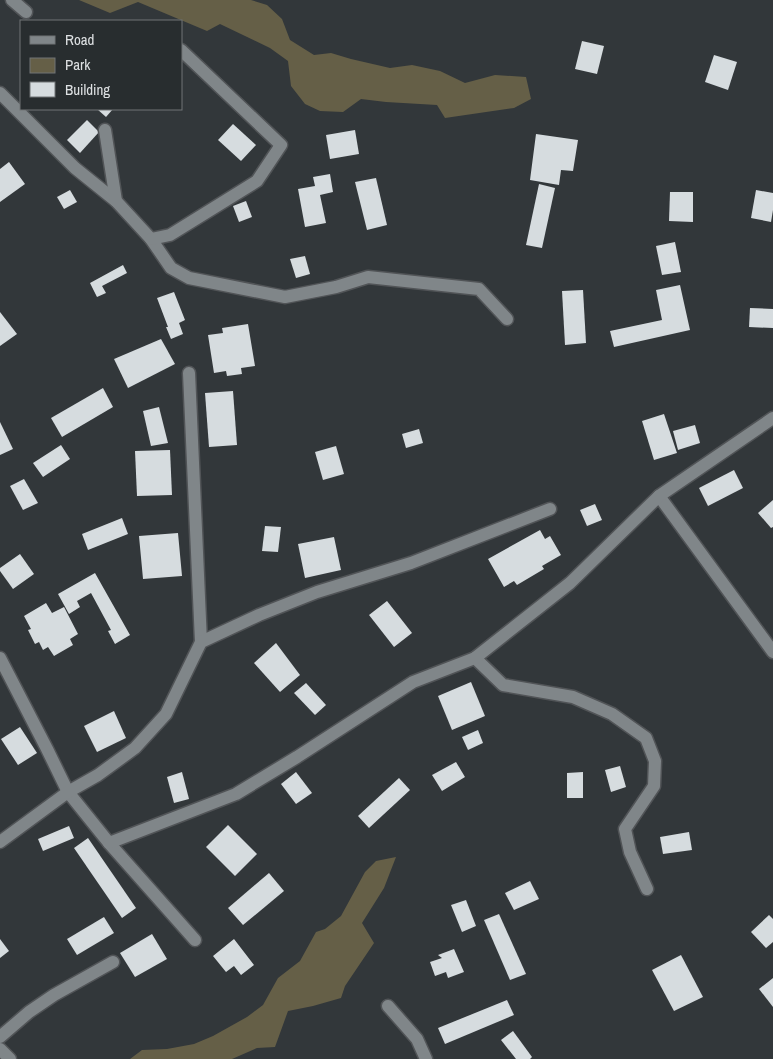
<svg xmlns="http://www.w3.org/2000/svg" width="773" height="1059" font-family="'Archivo Narrow',sans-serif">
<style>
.green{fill:#655f47}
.building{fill:#d6dcdf}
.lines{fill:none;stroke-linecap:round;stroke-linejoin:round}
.minor-casing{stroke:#515457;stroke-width:15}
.minor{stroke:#808689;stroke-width:12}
</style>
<rect width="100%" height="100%" fill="#32373a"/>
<g class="green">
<polygon points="79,0 251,0 267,5 282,19 290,40 314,55 331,53 351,59 390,68 412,65 440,71 465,83 495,75 526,77 531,99 514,108 445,118 437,105 386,102 361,99 343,112 320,111 305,104 291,86 288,61 270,48 220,24 207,31 138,2 110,13"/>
<polygon points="396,857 384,888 362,923 374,943 345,986 341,998 313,1006 288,1011 275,1047 257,1048 232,1059 130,1059 142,1050 167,1049 194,1044 213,1036 247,1017 263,1005 278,978 300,961 316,932 325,929 341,916 365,872 376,861"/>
</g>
<g class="building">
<polygon points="582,41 604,46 597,74 575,69"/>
<polygon points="714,55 737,62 728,90 705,82"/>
<polygon points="97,109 113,109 106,117"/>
<polygon points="87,120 99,132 80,153 67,140"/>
<polygon points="233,124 256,145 241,161 218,140"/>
<polygon points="355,130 359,154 330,159 326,135"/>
<polygon points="536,134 578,140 573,171 561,170 559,185 530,180"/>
<polygon points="9,162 25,184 0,202 0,169"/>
<polygon points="330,174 333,192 320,195 326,223 305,227 298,189 315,186 313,177"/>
<polygon points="376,178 387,225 367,230 355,182"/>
<polygon points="539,184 555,188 542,248 526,245"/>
<polygon points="70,190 77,202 64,209 57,197"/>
<polygon points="756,190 773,193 773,210 771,222 751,218"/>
<polygon points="670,192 693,192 693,222 669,221"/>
<polygon points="246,201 252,217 239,222 233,206"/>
<polygon points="675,242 681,272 662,275 656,246"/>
<polygon points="305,256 310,274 296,278 290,259"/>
<polygon points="123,265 127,273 102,286 106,293 97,297 90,283"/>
<polygon points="680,285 690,330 614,347 610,331 662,320 656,290"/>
<polygon points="583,290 586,343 565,345 562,291"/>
<polygon points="174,292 185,320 179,323 183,334 171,339 166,327 168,327 157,298"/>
<polygon points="750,308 773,309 773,328 749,327"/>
<polygon points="0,312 17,334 0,346"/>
<polygon points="248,324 255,366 241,368 242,374 227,376 226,371 214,373 208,335 223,333 222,328"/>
<polygon points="161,339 175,364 128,388 114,359"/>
<polygon points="103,388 113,407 62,437 51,418"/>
<polygon points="233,391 237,445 209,447 205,393"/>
<polygon points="159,407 168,443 151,446 143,411"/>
<polygon points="664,414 677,453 654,460 642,421"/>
<polygon points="0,422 13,449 0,455"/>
<polygon points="695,425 700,443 678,450 673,431"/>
<polygon points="419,429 423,443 406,448 402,434"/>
<polygon points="61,445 70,459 43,477 33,463"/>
<polygon points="336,446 344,474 323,480 315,452"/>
<polygon points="170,450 172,495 137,496 135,451"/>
<polygon points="734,470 743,488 708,506 699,488"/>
<polygon points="24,479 38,503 23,510 10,486"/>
<polygon points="773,500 773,527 771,528 758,513"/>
<polygon points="595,504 602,520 587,526 580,510"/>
<polygon points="122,518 128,534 88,550 82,534"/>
<polygon points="265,526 281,527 278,552 262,551"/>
<polygon points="540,530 545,539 550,536 561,555 542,566 544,569 517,585 514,581 504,587 488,559"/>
<polygon points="178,533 182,576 143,579 139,536"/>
<polygon points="334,537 341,570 305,578 298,544"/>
<polygon points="20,554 34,574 13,589 0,571 0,568"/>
<polygon points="95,573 130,635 115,644 108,631 111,630 91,593 77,601 80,607 69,614 58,594"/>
<polygon points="387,601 412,633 394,647 369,615"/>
<polygon points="46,603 52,613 64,607 78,634 70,639 73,645 54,656 48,647 43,650 39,642 35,644 28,630 31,629 24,616"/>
<polygon points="276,643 300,675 280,692 254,663"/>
<polygon points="471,682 485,716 452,730 438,696"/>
<polygon points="306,683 326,705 315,715 294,693"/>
<polygon points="114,711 126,738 97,752 84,726"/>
<polygon points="20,727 37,753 18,765 1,739"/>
<polygon points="478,730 483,743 468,750 462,737"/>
<polygon points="456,762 465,777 442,791 432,775"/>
<polygon points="620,766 626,787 611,792 605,770"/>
<polygon points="182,772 189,799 174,803 167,777"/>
<polygon points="296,772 312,793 296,804 281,784"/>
<polygon points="583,772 583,798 567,798 567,773"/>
<polygon points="399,778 410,790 369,828 358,816"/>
<polygon points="228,825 257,854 235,876 206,847"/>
<polygon points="69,826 74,838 43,851 38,839"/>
<polygon points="689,832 692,850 663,854 660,837"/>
<polygon points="88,838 136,908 122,918 74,848"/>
<polygon points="269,873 284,891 243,925 228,908"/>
<polygon points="530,881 539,899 514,910 505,893"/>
<polygon points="466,900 476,926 462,932 451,905"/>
<polygon points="499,914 526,974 510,980 484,920"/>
<polygon points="769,915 773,919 773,942 766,948 751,932"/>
<polygon points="104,917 114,933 77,955 67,939"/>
<polygon points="152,934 167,959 135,977 120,953"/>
<polygon points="0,939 9,951 0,958"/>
<polygon points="234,939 254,965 241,975 234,966 226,972 213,956"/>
<polygon points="454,949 464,972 448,978 446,972 435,976 430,962 442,958 438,955"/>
<polygon points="681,955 703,997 674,1011 652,970"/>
<polygon points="773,978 773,1007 759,989"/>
<polygon points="507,1000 514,1015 445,1044 438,1028"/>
<polygon points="513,1031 532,1057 530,1059 516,1059 501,1040"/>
</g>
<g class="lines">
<g class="minor-casing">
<g id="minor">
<polyline points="12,0 26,12"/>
<polyline points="0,93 75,168 116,201"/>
<polyline points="105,130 116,201 151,239 171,268 189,278 285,297 336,287 368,277 479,289 507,319"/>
<polyline points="151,239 170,235 257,181 281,145 181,50"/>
<polyline points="189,373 201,642"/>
<polyline points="659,496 773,652"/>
<polyline points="0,658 47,749 68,792 109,843 195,940"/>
<polyline points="475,658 503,685 573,697 612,714 646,738 655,761 654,786 625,829 630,852 647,889"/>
<polyline points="0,842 68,792 98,775 135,748 166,714 201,642 259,615 317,592 411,563 550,509"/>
<polyline points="109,843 236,794 297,757 413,682 475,658 570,583 659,496 773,418"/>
<polyline points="388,1006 417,1039 426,1059"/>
<polyline points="0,1037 29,1012 54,995 113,962"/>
<polyline points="0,1049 10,1059"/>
</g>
</g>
<use href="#minor" class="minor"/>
</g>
<rect x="20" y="20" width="162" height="90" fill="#282d2f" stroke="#707577"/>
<rect x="30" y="36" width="25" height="8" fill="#808689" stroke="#707577"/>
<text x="65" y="45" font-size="15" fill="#dde0e2">Road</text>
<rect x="30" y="58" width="25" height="15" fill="#655f47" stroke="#707577"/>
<text x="65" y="70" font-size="15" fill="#dde0e2">Park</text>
<rect x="30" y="82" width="25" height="15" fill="#d6dcdf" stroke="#707577"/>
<text x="65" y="95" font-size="15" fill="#dde0e2">Building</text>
</svg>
